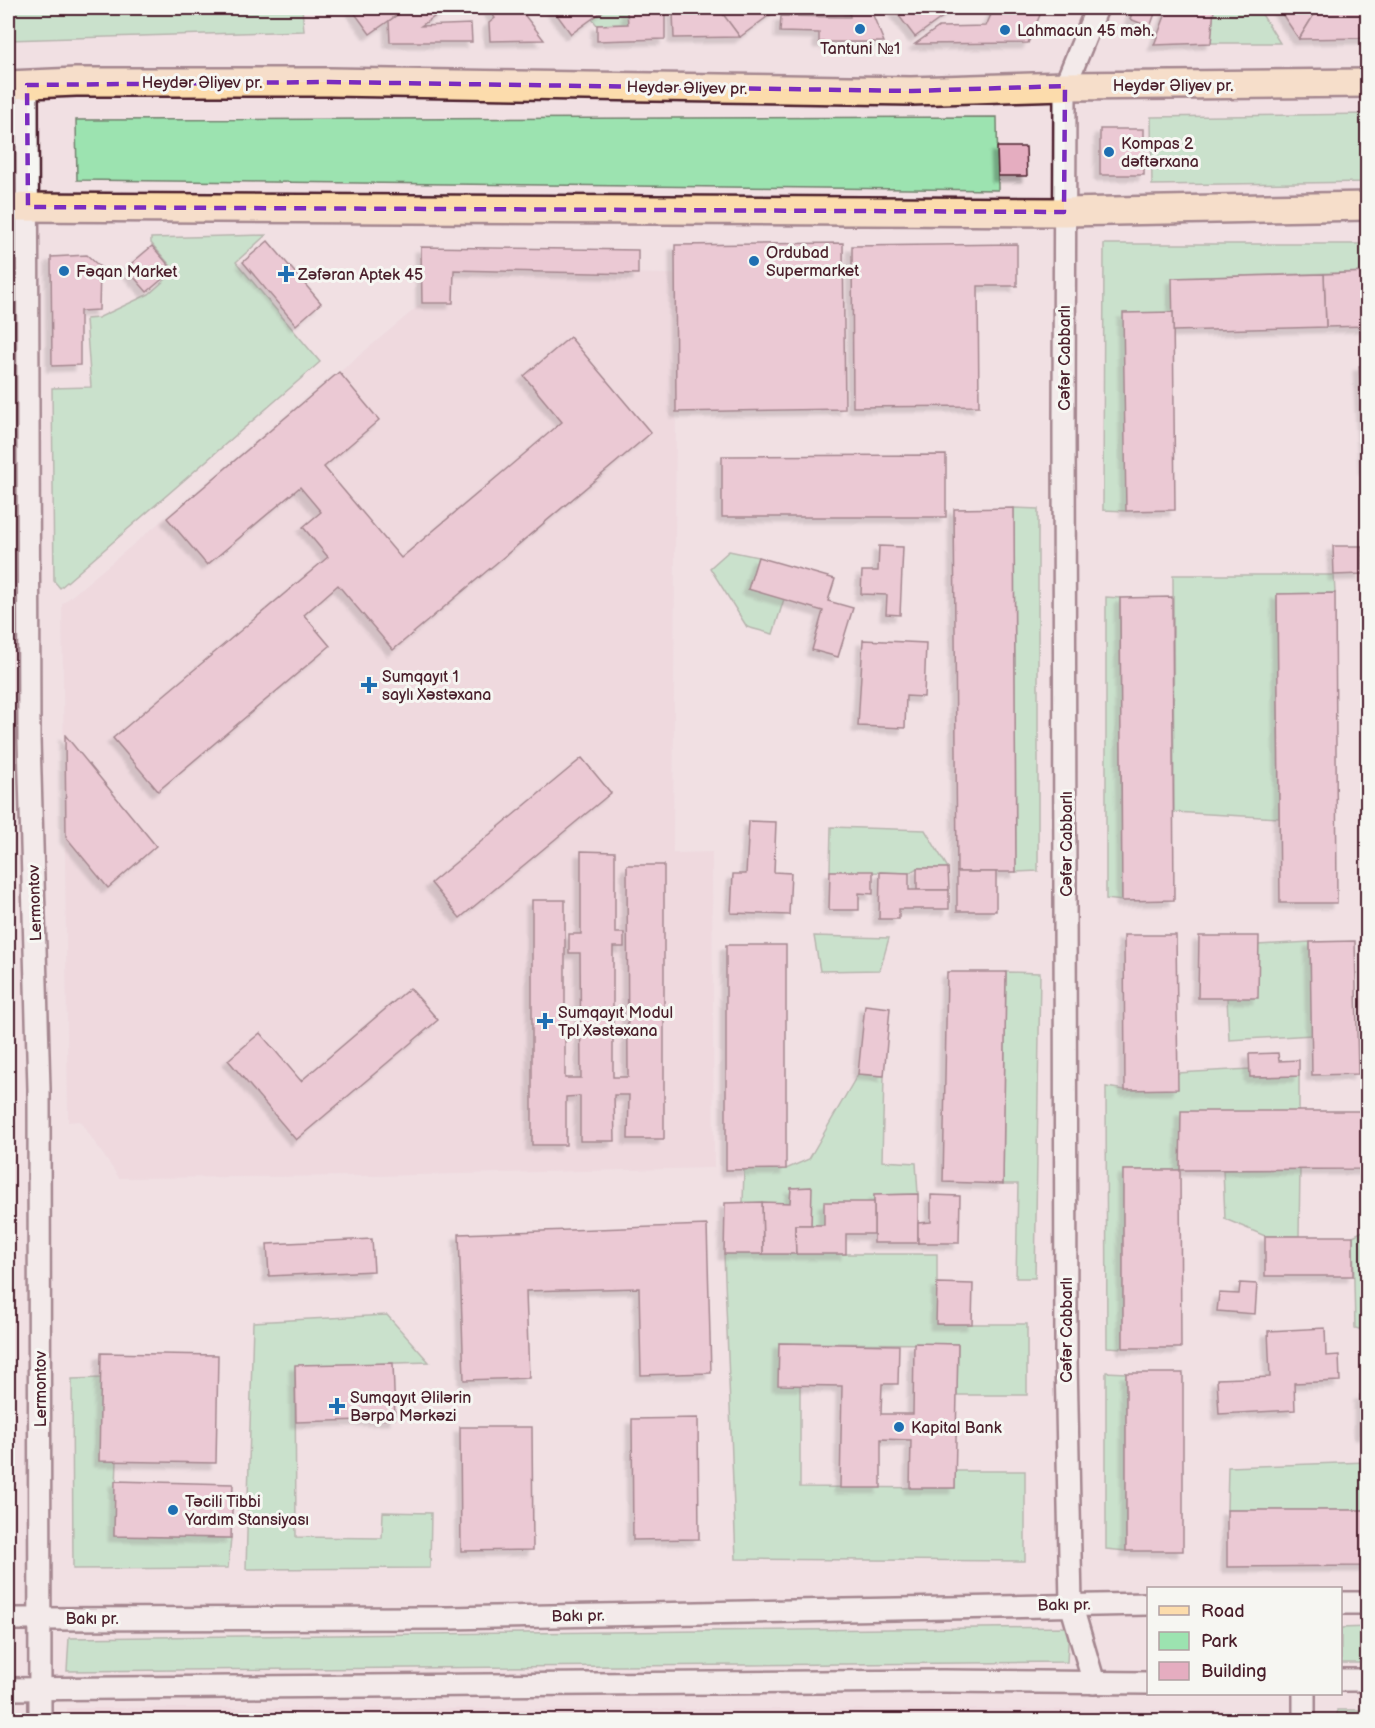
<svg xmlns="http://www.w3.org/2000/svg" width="1375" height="1728" font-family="'Balsamiq Sans',sans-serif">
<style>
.built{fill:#edd1d8}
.green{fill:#9ce3b0;stroke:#73816e;stroke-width:1.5}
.building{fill:#e5adc0;stroke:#4a1f2b;stroke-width:1.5;filter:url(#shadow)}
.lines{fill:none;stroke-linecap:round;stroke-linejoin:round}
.minor-casing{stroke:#4a1f2b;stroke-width:26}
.major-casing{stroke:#4a1f2b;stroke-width:32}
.minor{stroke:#f6f6f2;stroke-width:21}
.major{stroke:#fcdcac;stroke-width:27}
.marked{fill:none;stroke:#7b2cbf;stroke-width:4.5;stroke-dasharray:12 8;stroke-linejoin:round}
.poi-dot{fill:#1f6fb2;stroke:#f6f6f2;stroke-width:2}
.labels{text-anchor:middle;stroke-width:6;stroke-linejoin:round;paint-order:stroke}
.poi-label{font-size:16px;fill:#4a1f2b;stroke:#f6f6f2;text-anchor:start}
.street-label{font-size:16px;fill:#4a1f2b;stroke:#f6f6f2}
</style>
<defs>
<filter id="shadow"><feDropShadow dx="-5.5" dy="5.5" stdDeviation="1.5" flood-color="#0004"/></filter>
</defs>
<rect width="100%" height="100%" fill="#f1e0e3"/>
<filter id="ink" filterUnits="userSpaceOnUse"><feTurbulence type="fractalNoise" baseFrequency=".0167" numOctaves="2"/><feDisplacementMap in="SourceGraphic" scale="12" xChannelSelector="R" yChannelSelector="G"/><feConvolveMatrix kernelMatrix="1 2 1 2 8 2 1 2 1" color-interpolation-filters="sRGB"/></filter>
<g filter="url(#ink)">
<g class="built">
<polygon points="454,270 675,274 676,412 673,853 712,852 714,1168 377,1176 119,1178 80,1121 68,1122 62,604 422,303 452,303"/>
<polygon points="67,1708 1281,1710 1281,1720 66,1720"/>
</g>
<g class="green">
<polygon points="8,8 302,8 304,31 8,40"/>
<polygon points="607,8 718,8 720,10 627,12 628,24 597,25 592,19"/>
<polygon points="1214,8 1258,8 1280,43 1211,43"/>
<polygon points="1367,114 1367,182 1152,185 1151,117"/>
<polygon points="997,117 998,190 77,180 76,120"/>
<polygon points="266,235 236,262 320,362 60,588 54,581 52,388 91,387 86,319 98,318 149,294 175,271 151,243 151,238"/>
<polygon points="1104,244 1367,244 1367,272 1173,278 1173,312 1126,511 1103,510"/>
<polygon points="1014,508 1038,509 1038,871 1016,872"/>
<polygon points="729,551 758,557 749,589 784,599 773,634 747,627 710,568"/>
<polygon points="1173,575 1334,575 1335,593 1277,594 1279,818 1174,812"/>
<polygon points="1106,597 1120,598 1122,901 1106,899"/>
<polygon points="831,827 925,830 948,868 917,868 909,873 830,871"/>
<polygon points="814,936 889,938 880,970 820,971"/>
<polygon points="1310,942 1312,1035 1229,1040 1227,998 1258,945"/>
<polygon points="1006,972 1040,973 1035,1278 1016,1278 1018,1184 1003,1184"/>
<polygon points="1250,1069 1250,1077 1299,1076 1299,1111 1180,1170 1123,1170 1123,1348 1107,1347 1106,1087 1125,1090 1177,1073"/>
<polygon points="858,1074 884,1076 882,1161 916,1163 918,1194 874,1195 874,1202 824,1225 811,1225 811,1187 791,1188 790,1203 743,1203 744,1169 786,1169 809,1159"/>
<polygon points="1300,1169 1299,1236 1265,1236 1225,1219 1223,1170"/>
<polygon points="1367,1229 1367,1331 1355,1328 1353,1236"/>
<polygon points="724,1254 937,1254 937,1324 1027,1324 1027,1395 957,1395 958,1344 779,1343 800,1385 800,1487 955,1488 955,1471 1025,1471 1025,1561 736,1559"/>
<polygon points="387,1315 429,1362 295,1366 296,1537 382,1538 383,1512 431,1513 430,1568 246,1569 253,1322"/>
<polygon points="1106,1372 1126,1373 1126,1551 1106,1549"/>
<polygon points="101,1378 117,1461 114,1536 231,1538 228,1568 73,1569 72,1379"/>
<polygon points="1367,1462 1367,1510 1227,1510 1228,1467"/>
<polygon points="1069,1627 1067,1662 67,1671 69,1638"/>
<polygon points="1367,1627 1367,1663 1341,1663 1341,1628"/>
<rect x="1337" y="1710" width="30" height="10"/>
</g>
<g class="building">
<polygon points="351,8 407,8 370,34"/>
<polygon points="407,8 447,8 421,26 471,24 472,42 390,42 389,21"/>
<polygon points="488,8 519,8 544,40 490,41 489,23 495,18"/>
<polygon points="552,8 607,8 571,34"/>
<polygon points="718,8 779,8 740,37"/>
<polygon points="849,8 870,8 884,42 819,42 819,33 780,32 781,16 850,17"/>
<polygon points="893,8 955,8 915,37"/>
<polygon points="994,8 1008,10 1009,8 1043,8 1028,43 915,44 939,27 986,26"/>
<polygon points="1134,8 1157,8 1150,27 1130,19"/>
<polygon points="1168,8 1214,8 1211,43 1154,45"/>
<polygon points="1278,8 1318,8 1299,39"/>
<polygon points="1318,8 1368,8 1368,38 1299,39"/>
<polygon points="665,10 665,39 597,41 597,25 628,24 627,11"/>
<polygon points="720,10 740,37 674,38 673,12"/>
<rect x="1100" y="129" width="44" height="46"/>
<polygon points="997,147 1026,147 1027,176 998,176"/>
<polygon points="268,241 321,303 296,325 243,262"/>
<polygon points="843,243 845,409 676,412 675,245"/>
<polygon points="1017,244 1017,286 978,286 979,406 853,407 852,246"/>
<polygon points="152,246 173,270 147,292 126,268"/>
<polygon points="421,247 638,250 638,274 454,270 453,303 422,303"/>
<polygon points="87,255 100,267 99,310 80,311 80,365 52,366 51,257"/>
<polygon points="1368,272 1368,326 1326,327 1324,274"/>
<polygon points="1324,274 1326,327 1173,331 1172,278"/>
<polygon points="1173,312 1175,510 1126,511 1123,313"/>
<polygon points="570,337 651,433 393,650 338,585 304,615 330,646 158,791 113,738 328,557 303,527 321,512 300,487 207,565 167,518 339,372 379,420 324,467 401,558 562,422 524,376"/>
<polygon points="1368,365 1368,468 1365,468 1359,366"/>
<polygon points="946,455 946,517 722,517 722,456"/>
<polygon points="1014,508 1016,872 957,872 954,509"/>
<polygon points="879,546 903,547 900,615 886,614 887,595 861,594 862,571 878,571"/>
<polygon points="1333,546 1362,546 1362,574 1334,575"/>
<polygon points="758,557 835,579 828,601 853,608 838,657 812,650 823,611 748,589"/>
<polygon points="1335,593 1337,903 1280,903 1277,594"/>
<polygon points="1172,597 1174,900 1122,901 1120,598"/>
<polygon points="863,640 926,643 924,697 906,696 905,728 858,726"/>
<polygon points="65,735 156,846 108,888 66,837"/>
<polygon points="582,758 611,793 460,918 431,883"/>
<polygon points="749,821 776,822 774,872 791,873 789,915 731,913 733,874 746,874"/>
<polygon points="581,851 615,852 615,933 624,933 624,947 613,947 613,1077 628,1077 627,865 664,865 664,1139 628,1139 629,1095 614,1095 615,1141 580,1141 580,1096 566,1097 566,1145 532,1145 532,900 565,900 565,1078 581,1078 580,953 569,953 569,934 581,934"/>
<polygon points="917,868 948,868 949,890 917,890"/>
<polygon points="830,871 873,871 873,894 859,893 859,910 829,910"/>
<polygon points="880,872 909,873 909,890 949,890 949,909 899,909 899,919 879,919"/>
<rect x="957" y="872" width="39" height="39"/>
<polygon points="1124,935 1176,935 1178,1089 1125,1090"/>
<polygon points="1199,936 1259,936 1258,998 1198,998"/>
<polygon points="1355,941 1358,1074 1312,1075 1310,942"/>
<polygon points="726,945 786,945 786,1169 726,1170"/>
<polygon points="947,972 1006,972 1003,1184 943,1182"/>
<polygon points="410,988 438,1020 296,1140 228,1060 260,1033 301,1081"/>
<polygon points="865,1005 890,1008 884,1076 858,1074"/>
<polygon points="1278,1053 1279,1061 1299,1060 1299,1076 1250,1077 1249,1054"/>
<polygon points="1181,1111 1368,1111 1368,1169 1180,1170"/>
<polygon points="1123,1170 1180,1170 1181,1348 1123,1348"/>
<polygon points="812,1187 811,1225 795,1225 796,1254 763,1254 762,1202 790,1203 791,1188"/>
<polygon points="918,1194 918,1243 874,1243 874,1195"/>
<polygon points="931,1195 960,1196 959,1243 918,1243 918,1223 931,1222"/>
<polygon points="762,1202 763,1254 724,1254 725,1203"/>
<polygon points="824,1202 874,1202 874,1234 846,1234 846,1254 796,1254 795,1225 824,1225"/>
<polygon points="707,1225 711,1373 641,1375 639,1288 526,1291 529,1378 464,1380 459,1234"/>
<rect x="1265" y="1236" width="88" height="40"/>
<polygon points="372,1239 374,1271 269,1276 267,1244"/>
<polygon points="937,1283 973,1284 972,1324 936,1324"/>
<polygon points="1240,1283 1257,1284 1255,1314 1217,1311 1219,1293 1239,1294"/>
<polygon points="1325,1328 1326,1356 1339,1355 1340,1381 1294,1383 1295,1410 1219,1414 1217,1379 1270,1377 1268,1331"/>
<polygon points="779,1343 899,1345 898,1384 882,1384 881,1414 913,1414 914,1343 958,1344 955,1488 910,1488 911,1440 881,1439 881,1488 840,1488 842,1386 778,1385"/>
<polygon points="101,1353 218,1355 216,1463 99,1461"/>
<polygon points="393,1363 395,1419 296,1422 295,1365"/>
<rect x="1126" y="1373" width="57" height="178"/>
<rect x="1360" y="1395" width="8" height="39"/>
<polygon points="698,1418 699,1539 633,1540 632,1419"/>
<polygon points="460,1427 532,1427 533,1550 461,1551"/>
<polygon points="115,1481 233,1484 231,1538 114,1536"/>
<polygon points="1227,1510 1368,1510 1368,1566 1227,1567"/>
</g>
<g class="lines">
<g class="minor-casing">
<g id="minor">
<polyline points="27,85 29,740 39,1089 40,1720"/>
<polyline points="1340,1603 1368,1603"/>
<polyline points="8,1619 448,1618 1148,1604"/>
<polyline points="1340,1680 1368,1680"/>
<polyline points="1094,1683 1071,1604 1066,1359 1064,428 1065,86 1097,8"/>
<polyline points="8,1689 943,1681 1148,1683"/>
<polyline points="1304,1694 1304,1720"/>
</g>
</g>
<g class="major-casing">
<g id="major">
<polyline points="8,85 76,82 329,82 911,91 1065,86 1368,83"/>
<polyline points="8,207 1064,212 1368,206"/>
</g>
</g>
<use href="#minor" class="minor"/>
<use href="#major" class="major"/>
</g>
</g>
<path d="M0 0H1375V1728H0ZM329,82L911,91L1065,86L1064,212L28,207L27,85Z" fill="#f1e0e3" fill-opacity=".55" fill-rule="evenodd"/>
<path class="marked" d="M329,82L911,91L1065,86L1064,212L28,207L27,85Z"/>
<g class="poi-dot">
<circle cx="860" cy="29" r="6"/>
<circle cx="1005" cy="30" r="6"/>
<circle cx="1109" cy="152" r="6"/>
<circle cx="754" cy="261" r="6"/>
<circle cx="64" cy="271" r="6"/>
<path d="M283 265h6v6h6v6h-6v6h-6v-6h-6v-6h6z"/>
<path d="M366 676h6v6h6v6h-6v6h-6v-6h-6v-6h6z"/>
<path d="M542 1012h6v6h6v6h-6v6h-6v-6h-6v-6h6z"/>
<path d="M334 1397h6v6h6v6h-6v6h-6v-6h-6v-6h6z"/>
<circle cx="899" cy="1427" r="6"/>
<circle cx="173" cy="1510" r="6"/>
</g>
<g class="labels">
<g class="poi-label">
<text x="1017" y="36">Lahmacun 45 mәh.</text>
<text x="860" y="54" text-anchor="middle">Tantuni №1</text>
<text x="1121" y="149">Kompas 2<tspan x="1121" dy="18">dəftərxana</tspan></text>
<text x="766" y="258">Ordubad<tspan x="766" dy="18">Supermarket</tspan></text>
<text x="76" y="277">Fəqan Market</text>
<text x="298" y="280">Zəfəran Aptek 45</text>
<text x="382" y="682">Sumqayıt 1<tspan x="382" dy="18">saylı Xəstəxana</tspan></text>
<text x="558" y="1018">Sumqayıt Modul<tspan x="558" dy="18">Tpl Xəstəxana</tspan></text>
<text x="350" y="1403">Sumqayıt Əlilərin<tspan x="350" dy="18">Bərpa Mərkəzi</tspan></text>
<text x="911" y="1433">Kapital Bank</text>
<text x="185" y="1507">Təcili Tibbi<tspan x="185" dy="18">Yardım Stansiyası</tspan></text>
</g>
<g class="street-label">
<text x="202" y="88">Heydər Əliyev pr.</text>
<text x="1173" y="91">Heydər Əliyev pr.</text>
<text transform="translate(687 87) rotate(1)" y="6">Heydər Əliyev pr.</text>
<text transform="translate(1064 358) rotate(-90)" y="6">Cəfər Cabbarlı</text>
<text transform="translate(1066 844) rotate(-90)" y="6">Cəfər Cabbarlı</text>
<text transform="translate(34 903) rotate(-92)" y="6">Lermontov</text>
<text transform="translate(1066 1330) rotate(-90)" y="6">Cəfər Cabbarlı</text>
<text transform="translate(40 1389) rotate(-90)" y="6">Lermontov</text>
<text transform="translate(1064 1604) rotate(-1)" y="6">Bakı pr.</text>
<text transform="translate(578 1615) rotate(-1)" y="6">Bakı pr.</text>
<text x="92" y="1624">Bakı pr.</text>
</g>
</g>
<rect width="1375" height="1728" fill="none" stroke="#f6f6f2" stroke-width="30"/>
<rect x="15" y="15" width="1345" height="1698" fill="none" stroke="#4a1f2b" stroke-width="2" filter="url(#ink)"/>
<rect x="1147" y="1587" width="195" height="108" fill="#f6f6f2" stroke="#b1a0a2" stroke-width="1.5"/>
<rect x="1159" y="1606" width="30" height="9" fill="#fcdcac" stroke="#b1a0a2" stroke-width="1.5"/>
<text x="1201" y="1617" font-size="18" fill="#4a1f2b">Road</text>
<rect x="1159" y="1632" width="30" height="18" fill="#9ce3b0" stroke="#b1a0a2" stroke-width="1.5"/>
<text x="1201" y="1647" font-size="18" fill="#4a1f2b">Park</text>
<rect x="1159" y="1662" width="30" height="18" fill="#e5adc0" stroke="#b1a0a2" stroke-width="1.5"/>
<text x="1201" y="1677" font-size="18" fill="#4a1f2b">Building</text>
</svg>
